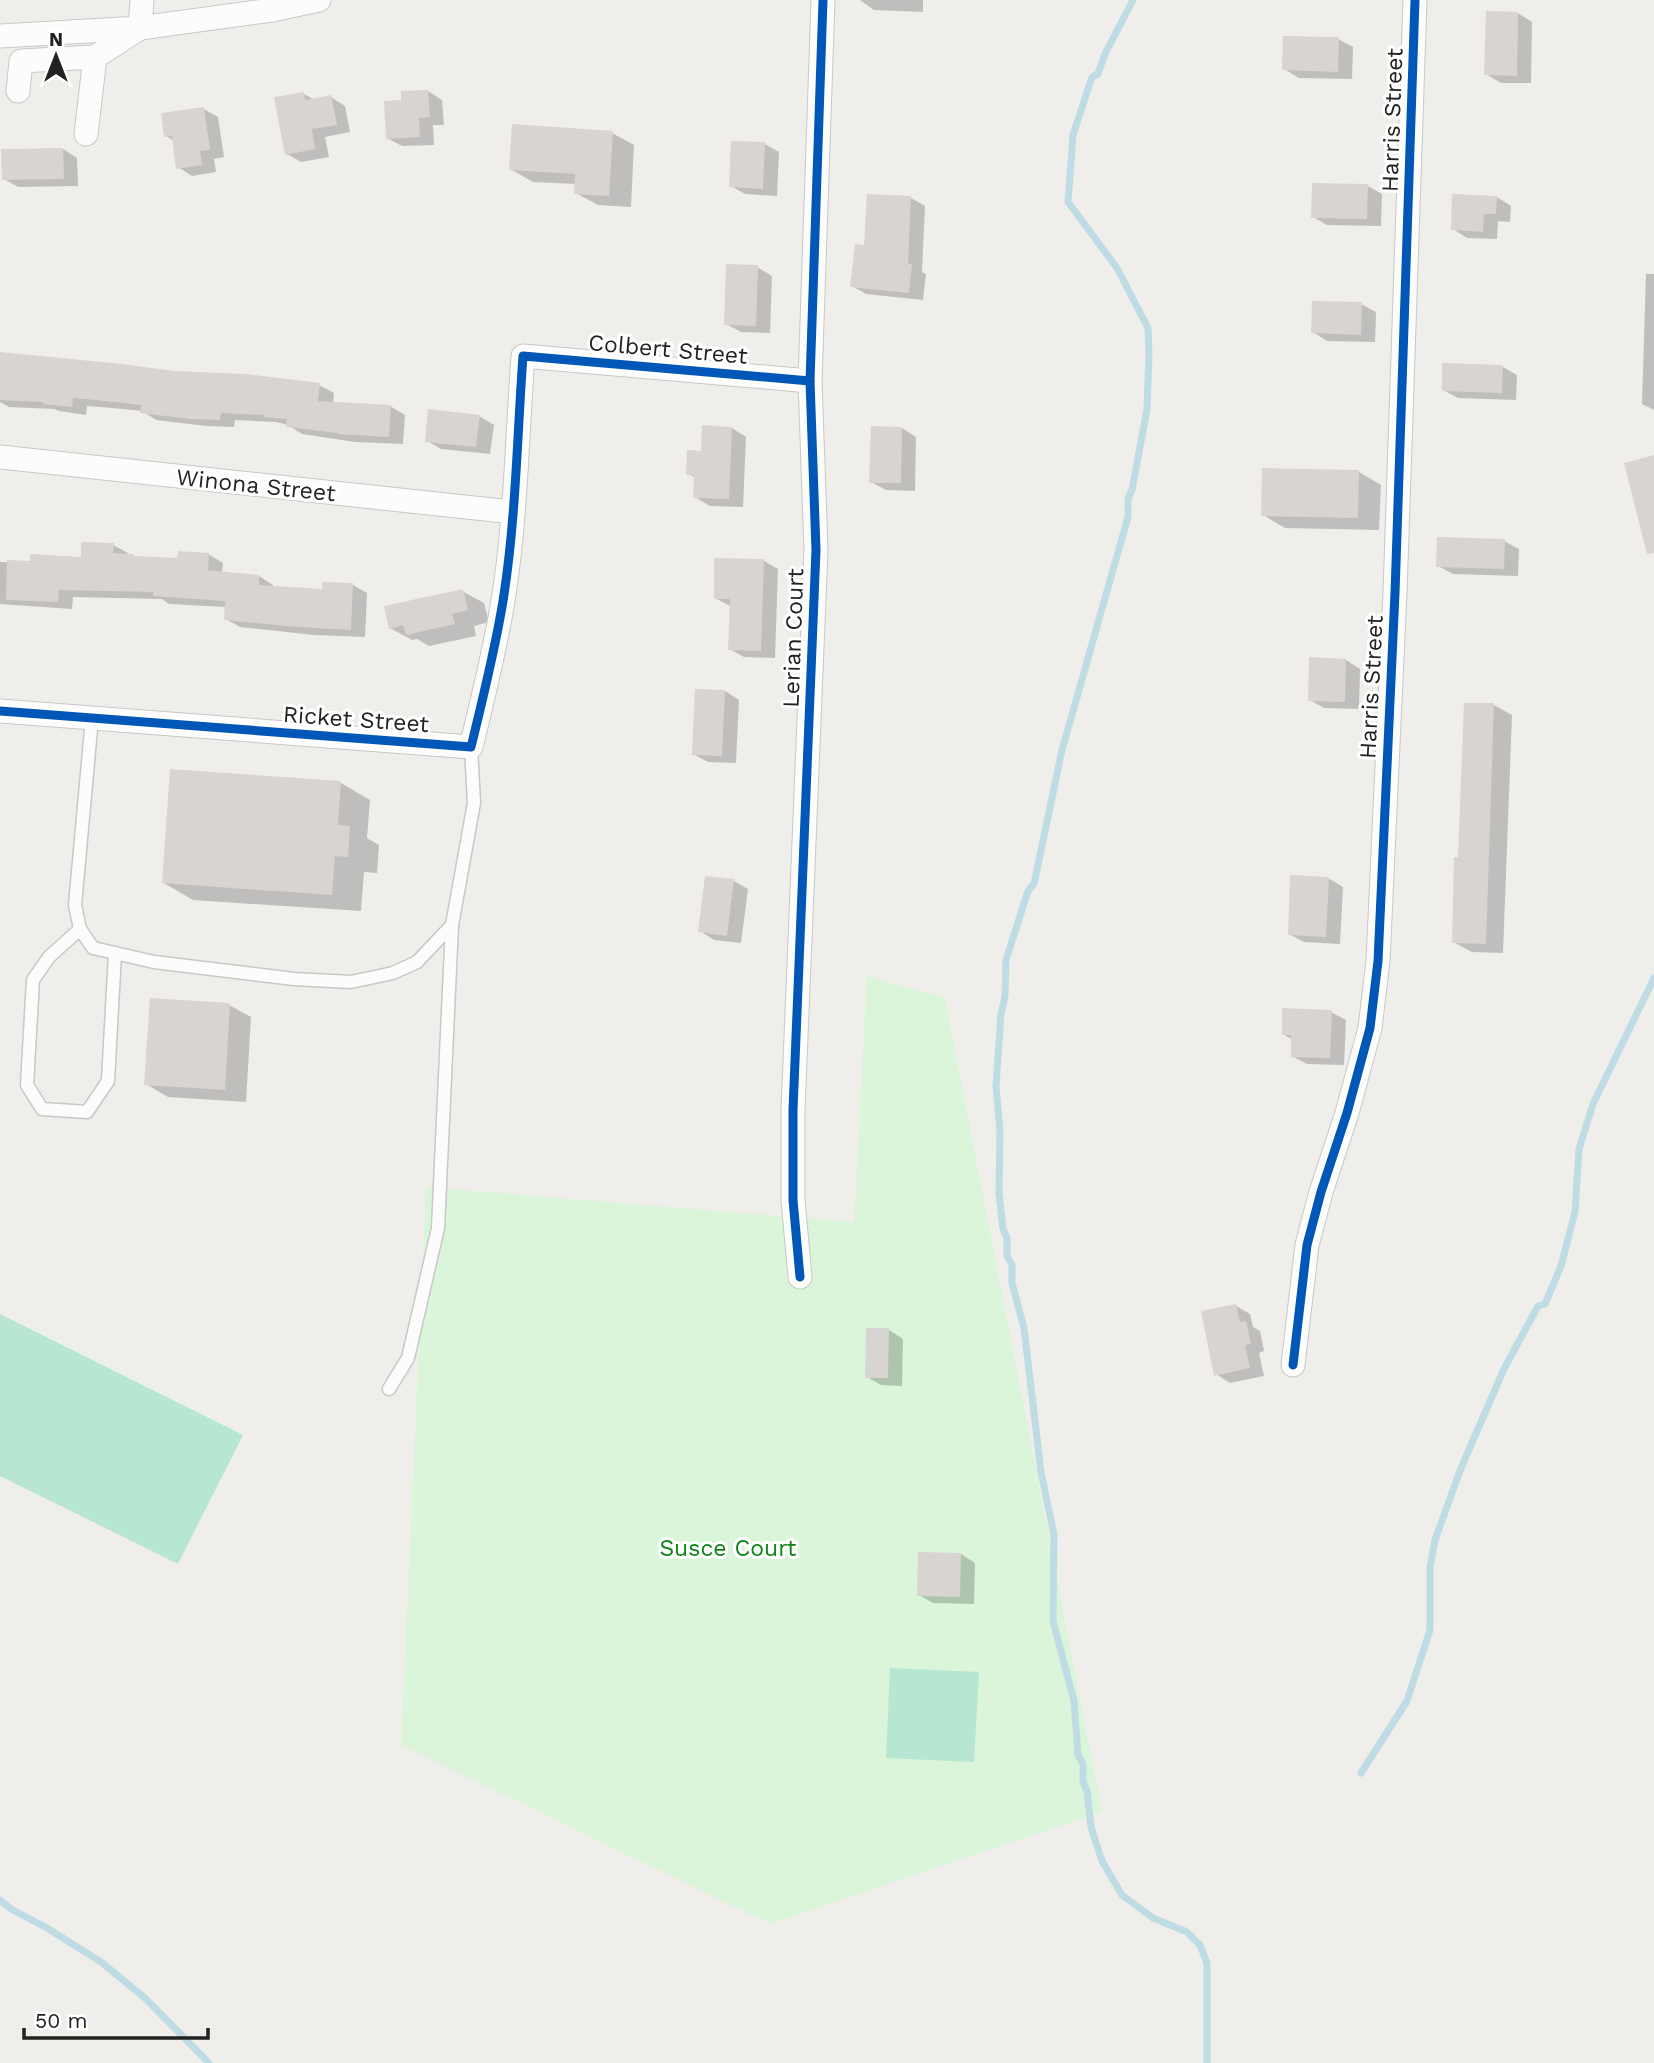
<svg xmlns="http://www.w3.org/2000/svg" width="1654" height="2063" font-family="'Work Sans',sans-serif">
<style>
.park{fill:#daf5da}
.pitch{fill:#b7e6d2}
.shadow{fill:#0003}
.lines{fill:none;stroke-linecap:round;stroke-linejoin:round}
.stream{stroke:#bfdbe3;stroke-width:7}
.building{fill:#d7d4d2}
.service-casing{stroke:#c9c8c7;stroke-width:15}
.minor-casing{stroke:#c9c8c7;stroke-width:25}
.service{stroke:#fdfcfc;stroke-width:12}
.minor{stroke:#fdfcfc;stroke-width:23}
.cycleway-casing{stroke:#fff;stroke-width:13}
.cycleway{stroke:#0057b8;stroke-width:9}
.labels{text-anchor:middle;stroke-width:6;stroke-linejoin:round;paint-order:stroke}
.street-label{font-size:23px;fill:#222;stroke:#fff}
.park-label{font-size:23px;fill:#0c8416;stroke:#fff}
</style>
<rect width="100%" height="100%" fill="#f0eeeb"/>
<polygon class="park" points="867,976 945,998 1102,1812 770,1924 401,1745 426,1187 854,1222"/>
<g class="pitch">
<polygon points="0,1314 243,1435 178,1564 0,1476"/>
<polygon points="890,1668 979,1672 974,1762 886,1758"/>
</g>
<g class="shadow">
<polygon points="860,0 923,0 923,12 874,10"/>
<polygon points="1518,13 1532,22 1531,83 1501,83 1486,74"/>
<polygon points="1338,39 1353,47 1352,79 1299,78 1284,69"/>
<polygon points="428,91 442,100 444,125 433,125 434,145 402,146 387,138 403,102"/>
<polygon points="304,94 315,100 331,97 345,106 350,132 325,137 329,157 301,162 287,154"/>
<polygon points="204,109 218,117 224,157 214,159 216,172 192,176 178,167 174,141 166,136"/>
<polygon points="612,133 634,145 631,207 598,205 576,193 577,184 533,182 510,169"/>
<polygon points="765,144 779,152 777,196 745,194 731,186"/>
<polygon points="63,149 77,158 78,186 18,187 4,179"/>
<polygon points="1368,186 1382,194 1381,226 1327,225 1313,217"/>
<polygon points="1497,197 1511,206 1510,222 1498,221 1497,239 1467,238 1453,229"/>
<polygon points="911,198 925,206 922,272 926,274 923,300 866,294 852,286 866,247"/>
<polygon points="757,267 772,276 770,333 741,332 726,324"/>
<polygon points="1646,274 1654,274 1654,410 1642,404"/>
<polygon points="1361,304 1376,312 1375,342 1327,341 1313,332"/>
<polygon points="0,354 174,373 319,385 334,393 333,404 390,406 405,415 403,444 355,442 302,434 288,425 276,422 235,420 234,427 206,426 156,420 142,411 112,408 87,406 86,415 59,411 54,409 9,407 0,402"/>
<polygon points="1503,367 1517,375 1516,400 1458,398 1443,390"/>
<polygon points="479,416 494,425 490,454 441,449 427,441"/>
<polygon points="732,428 746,437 743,507 710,506 695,497 696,478 688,474 703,453"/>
<polygon points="902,428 916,437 915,491 886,490 871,482"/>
<polygon points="1359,472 1381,485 1379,530 1285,528 1263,515"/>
<polygon points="1504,541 1519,549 1518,576 1453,574 1438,566"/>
<polygon points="113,545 128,553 127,555 138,558 179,560 208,554 223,563 222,573 259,576 273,585 273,587 324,591 353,585 367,593 365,637 314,635 240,627 226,619 226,607 169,604 162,599 73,597 72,609 0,604 0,562 31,563 83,558"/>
<polygon points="764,561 778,569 775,658 744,657 730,649 730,606 715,598"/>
<polygon points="462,591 484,603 489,622 474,626 476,636 429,646 417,639 412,640 390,628"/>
<polygon points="1346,660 1360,669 1359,709 1324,708 1310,700"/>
<polygon points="725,691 739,700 736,763 708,762 693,754"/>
<polygon points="1494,705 1512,715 1503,953 1472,952 1453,942"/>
<polygon points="341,783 370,800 367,838 379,845 377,873 364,872 361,911 193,900 164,883"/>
<polygon points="707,878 734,881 748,889 741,943 714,940 700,931"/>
<polygon points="1328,878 1343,887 1340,944 1304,942 1289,934"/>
<polygon points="229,1005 251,1017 246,1102 168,1097 146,1084"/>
<polygon points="1331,1012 1346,1020 1344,1065 1307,1064 1292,1056 1293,1040 1283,1034"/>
<polygon points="1236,1306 1250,1314 1253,1327 1260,1331 1264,1351 1259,1353 1264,1376 1230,1383 1216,1374"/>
<polygon points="889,1330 903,1339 902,1386 881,1385 867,1377"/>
<polygon points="961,1554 975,1563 974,1604 933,1603 919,1595"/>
</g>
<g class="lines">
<g class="stream">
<polyline points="1133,0 1105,54 1098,74 1092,77 1073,135 1068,202 1117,268 1148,328 1149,355 1147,409 1132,490 1128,499 1128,517 1062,750 1034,884 1028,891 1006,960 1005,996 1001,1014 996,1086 1000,1131 999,1193 1003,1229 1007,1238 1007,1256 1012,1265 1012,1283 1024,1328 1041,1472 1054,1535 1053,1621 1074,1701 1078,1755 1083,1764 1083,1782 1087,1791 1091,1827 1102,1861 1122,1895 1153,1918 1187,1932 1200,1945 1207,1963 1207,2063"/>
<polyline points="1361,1773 1407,1701 1430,1630 1430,1567 1435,1540 1461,1468 1504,1369 1538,1306 1545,1304 1561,1266 1575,1212 1579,1149 1593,1104 1654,978"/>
<polyline points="0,1900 11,1909 47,1928 101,1962 145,1998 209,2063"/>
</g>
</g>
<g class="building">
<polygon points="1486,11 1518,12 1517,76 1484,75"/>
<polygon points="1283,36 1339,37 1338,72 1282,70"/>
<polygon points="428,90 430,117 419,118 420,137 386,139 384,101 401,100 401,91"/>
<polygon points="304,92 305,100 331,95 337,125 312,129 315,149 285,155 274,97"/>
<polygon points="204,107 210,150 200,151 202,165 176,169 172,136 164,137 161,113"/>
<polygon points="512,124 613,131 609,196 574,194 575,174 509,170"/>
<polygon points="731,141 765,142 763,189 729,187"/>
<polygon points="63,148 64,179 2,180 1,149"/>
<polygon points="1312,183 1368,184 1367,219 1311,218"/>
<polygon points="867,194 911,196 908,264 912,264 909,293 850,287 855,244 864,245"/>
<polygon points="1452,194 1497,196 1496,214 1484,214 1483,232 1451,230"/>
<polygon points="726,264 758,265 756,326 724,325"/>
<polygon points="1312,301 1362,302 1361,335 1311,333"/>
<polygon points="0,352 122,364 174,371 245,374 320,383 318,401 391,405 389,437 338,434 338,433 286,427 287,419 264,417 264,415 221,413 220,420 190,419 140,413 141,405 96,400 73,398 72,407 43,404 43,402 0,400"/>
<polygon points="1442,363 1503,365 1502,393 1442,391"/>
<polygon points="428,409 480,415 476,447 425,442"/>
<polygon points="702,425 732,427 729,499 693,498 694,475 686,475 687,450 701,451"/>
<polygon points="871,426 902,427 901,483 869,483"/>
<polygon points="1654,455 1654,553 1647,554 1624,463"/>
<polygon points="1262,468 1359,470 1358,518 1261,516"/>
<polygon points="1437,537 1505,539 1504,569 1436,567"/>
<polygon points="81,542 114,543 113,553 134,554 134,556 177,558 178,551 209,553 208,570 259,575 259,585 322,589 322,582 353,583 351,630 298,627 224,620 225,601 153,596 153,592 59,590 58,602 6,600 7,560 30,561 30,554 81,557"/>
<polygon points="714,558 764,559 761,651 728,650 730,599 714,599"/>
<polygon points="463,589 468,610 452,614 455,624 406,635 403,625 389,629 384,606"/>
<polygon points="1309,657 1346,659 1345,702 1308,701"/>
<polygon points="695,689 725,690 722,756 692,755"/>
<polygon points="1464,703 1494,703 1486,944 1452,943 1454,857 1458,857"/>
<polygon points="170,769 341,781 338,825 350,826 348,857 335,856 332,895 162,883"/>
<polygon points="1290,875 1329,877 1326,937 1288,935"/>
<polygon points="705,876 734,879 727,936 698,932"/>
<polygon points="150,998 230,1003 225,1090 144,1085"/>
<polygon points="1282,1008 1332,1010 1330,1058 1291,1057 1291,1035 1282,1035"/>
<polygon points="1236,1304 1240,1322 1246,1321 1251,1344 1245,1345 1250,1368 1214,1376 1201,1311"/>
<polygon points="866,1328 889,1328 888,1378 865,1378"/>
<polygon points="918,1552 961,1553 960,1597 917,1596"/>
</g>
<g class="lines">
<g class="service-casing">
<g id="service">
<polyline points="92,718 75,905 80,929 93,948 154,962 294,979 351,982 393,973 417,962 452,925 474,803 471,747"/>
<polyline points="80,929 49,957 33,980 27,1085 42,1109 87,1112 108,1081 115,953"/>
<polyline points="389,1389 408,1358 438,1228 452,925"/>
</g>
</g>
<g class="minor-casing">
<g id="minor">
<polyline points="0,36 140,28 272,10 319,0"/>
<polyline points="18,91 21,61 95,57"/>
<polyline points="86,134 95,57 140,28 142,0"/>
<polyline points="0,457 512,512"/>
<path d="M0,711L471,747C483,698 495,650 503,601C516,520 517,437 523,356L810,381"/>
<polyline points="800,1277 793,1200 793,1110 816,550 810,381 823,0"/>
<polyline points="1293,1365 1307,1245 1321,1192 1347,1113 1370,1028 1378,961 1395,593 1415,0"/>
</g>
</g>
<use href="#service" class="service"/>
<use href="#minor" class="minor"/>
<g class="cycleway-casing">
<g id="cycleway">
<path d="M0,711L471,747C483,698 495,650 503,601C516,520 517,437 523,356L810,381"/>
<polyline points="800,1277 793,1200 793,1110 816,550 810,381 823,0"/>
<polyline points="1293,1365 1307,1245 1321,1192 1347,1113 1370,1028 1378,961 1395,593 1415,0"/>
</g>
</g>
<use href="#cycleway" class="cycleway"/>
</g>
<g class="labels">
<g class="street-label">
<text transform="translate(1392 120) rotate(-88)" y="8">Harris Street</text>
<text transform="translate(668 349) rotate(5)" y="8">Colbert Street</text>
<text transform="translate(256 485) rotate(6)" y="8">Winona Street</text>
<text transform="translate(793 638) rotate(-88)" y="8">Lerian Court</text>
<text transform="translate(1371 687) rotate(-87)" y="8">Harris Street</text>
<text transform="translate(356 719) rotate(4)" y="8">Ricket Street</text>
</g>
<g class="park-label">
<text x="728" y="1556">Susce Court</text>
</g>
</g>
<g transform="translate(56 56)" stroke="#ffffff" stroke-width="5" paint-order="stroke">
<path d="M0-5L12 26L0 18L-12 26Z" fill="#222222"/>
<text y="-10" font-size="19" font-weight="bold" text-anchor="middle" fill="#222222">N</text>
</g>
<path d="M24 2028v10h184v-10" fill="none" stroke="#222222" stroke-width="3.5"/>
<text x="35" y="2028" font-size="21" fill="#222222" stroke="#ffffff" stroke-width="5" paint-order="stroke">50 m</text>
</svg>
